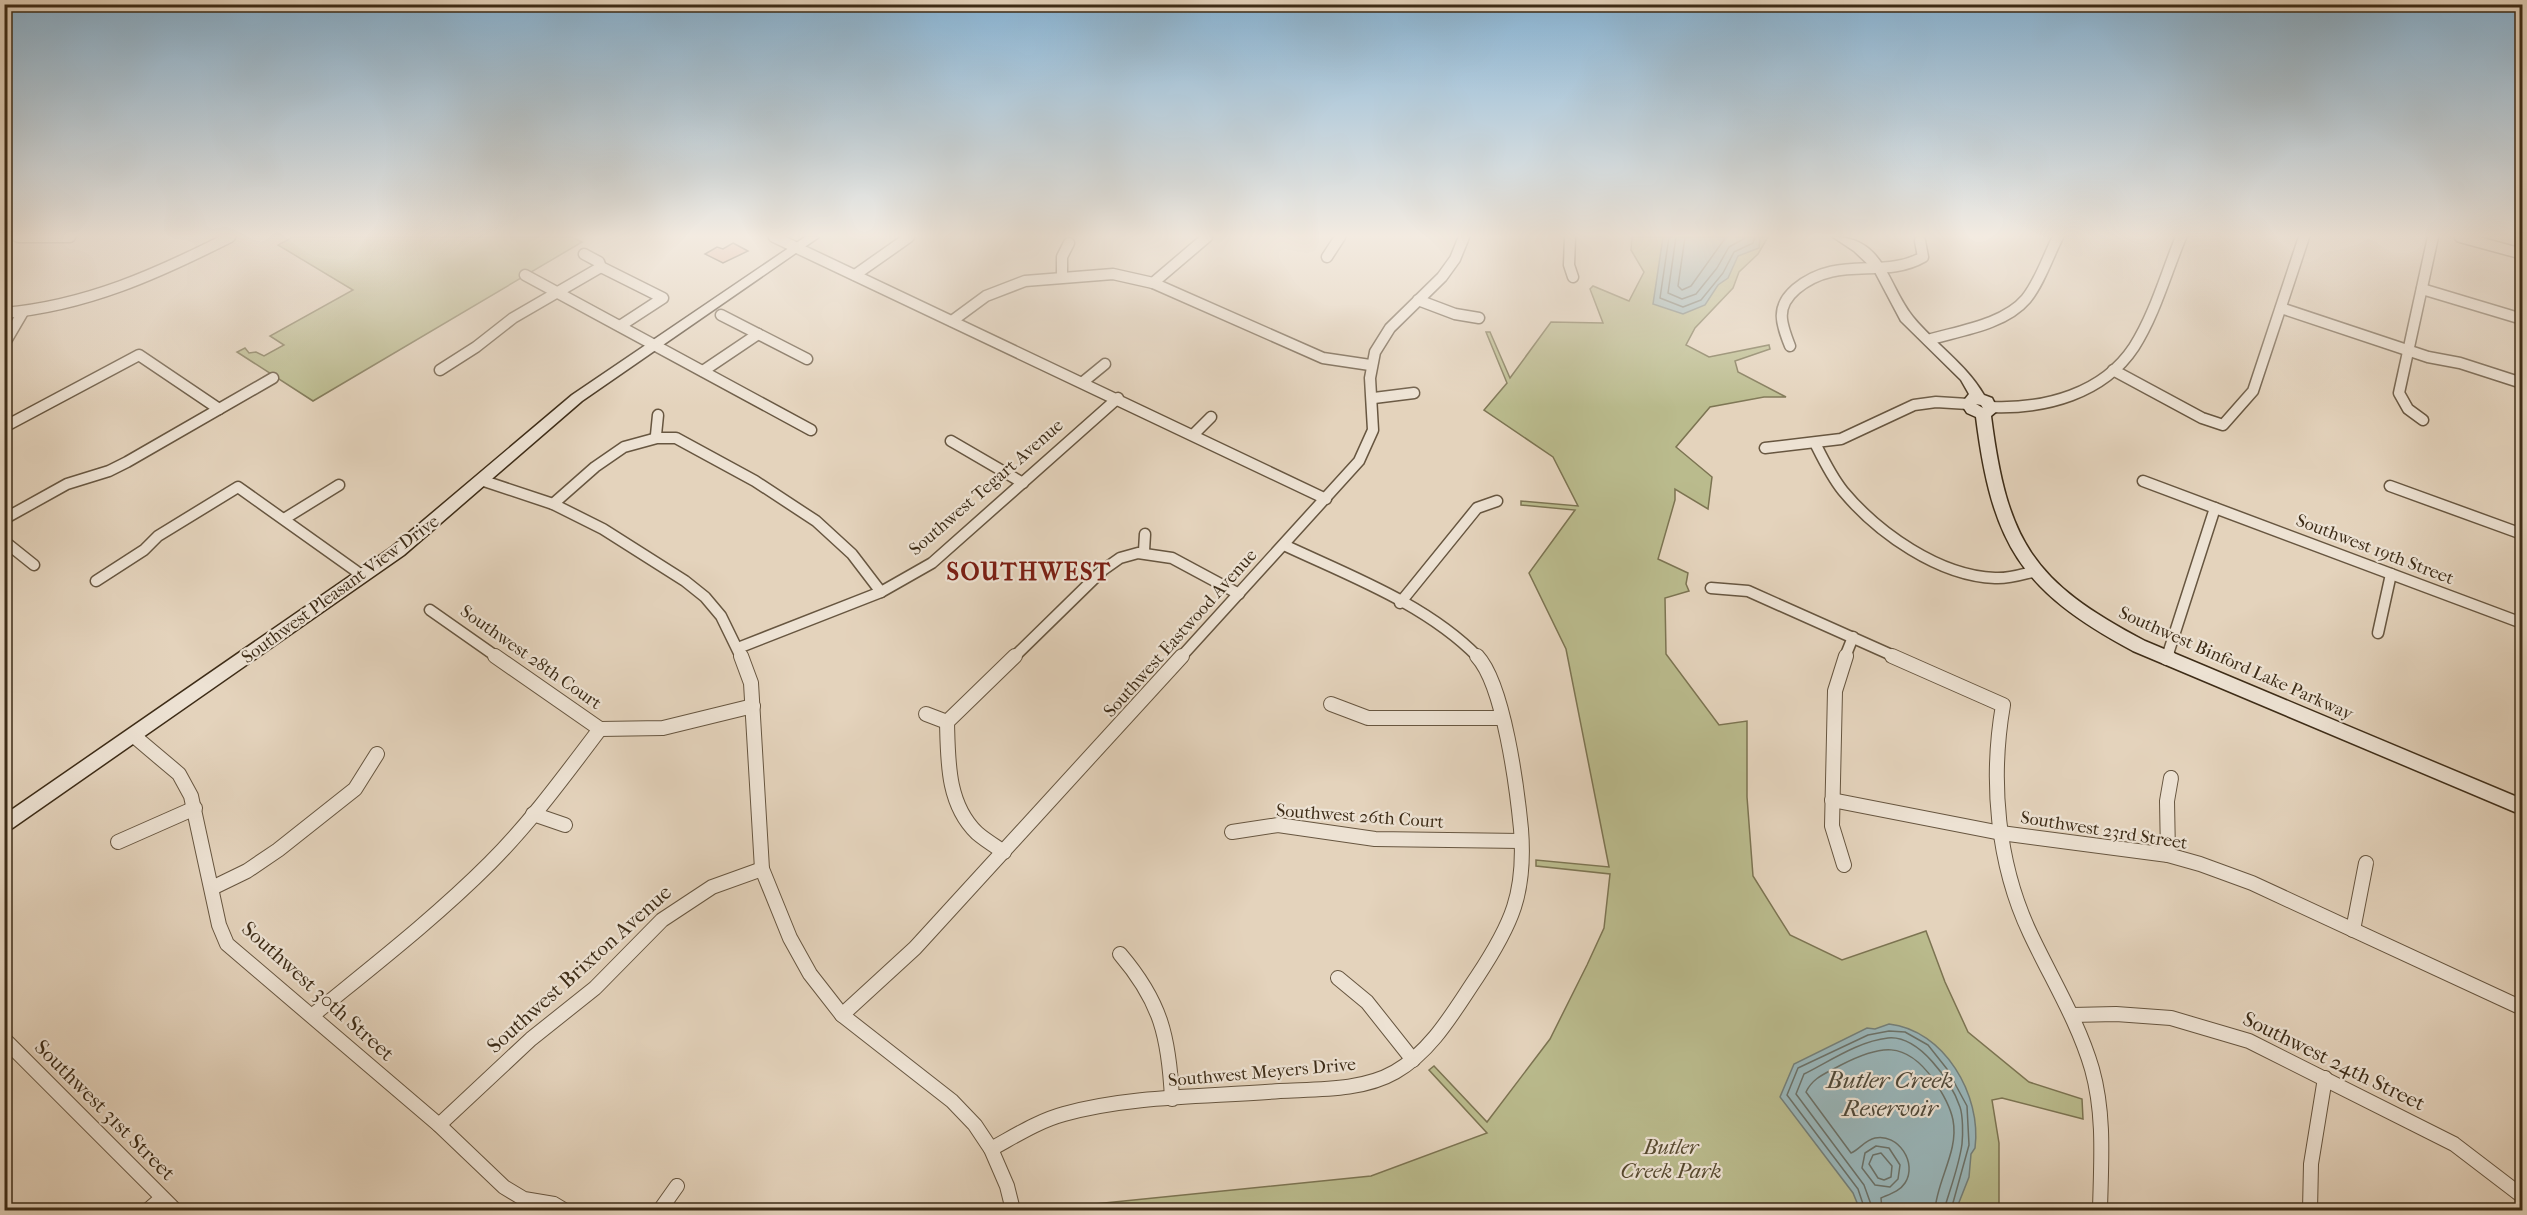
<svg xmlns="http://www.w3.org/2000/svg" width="2527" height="1215" font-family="'IM FELL French Canon',serif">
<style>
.green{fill:#babb8d;stroke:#7c7452;stroke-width:1.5}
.water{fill:#99b6ba;stroke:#747f79;stroke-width:1.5}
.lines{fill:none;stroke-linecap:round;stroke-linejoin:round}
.shore{stroke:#6b7168;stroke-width:1.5}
.building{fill:#dda188;stroke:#3d2c17;stroke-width:1.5}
.street-far1-casing{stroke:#675640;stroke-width:13}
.street-casing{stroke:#675640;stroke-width:16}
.secondary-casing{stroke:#3d2c17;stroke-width:3}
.street-far1{stroke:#ede2d3;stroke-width:10}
.street{stroke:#ede2d3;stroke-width:14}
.secondary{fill:#ede2d3;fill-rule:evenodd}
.labels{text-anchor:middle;stroke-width:4.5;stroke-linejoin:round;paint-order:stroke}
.street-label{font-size:18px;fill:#3d2c17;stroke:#ede2d3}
.near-street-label{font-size:21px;fill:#3d2c17;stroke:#ede2d3}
.near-park-label{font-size:21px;font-style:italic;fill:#56492f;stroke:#ede2d3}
.district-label{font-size:24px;font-weight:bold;letter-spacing:1.5px;fill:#7a1f14;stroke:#ede2d3}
.near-water-label{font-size:24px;font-style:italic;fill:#4f4838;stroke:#ede2d3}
</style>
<rect width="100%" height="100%" fill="#e4d3bc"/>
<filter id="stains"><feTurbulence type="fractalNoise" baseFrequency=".00333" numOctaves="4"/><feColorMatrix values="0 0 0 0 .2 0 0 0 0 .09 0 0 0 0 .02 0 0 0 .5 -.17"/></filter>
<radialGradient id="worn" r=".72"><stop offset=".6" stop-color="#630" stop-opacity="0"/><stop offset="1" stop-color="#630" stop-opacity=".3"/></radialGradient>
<g class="green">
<polygon points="293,237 572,237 582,242 313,401 237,352 245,348 249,353 256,352 264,356 284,345 270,336 353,290 278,245"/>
<polygon points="1632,237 1768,237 1758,254 1739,272 1733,288 1695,328 1686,345 1709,357 1769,345 1770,349 1735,361 1738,372 1786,397 1764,397 1710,407 1676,447 1712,477 1708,509 1675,489 1675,500 1658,559 1688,573 1686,584 1689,591 1665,598 1666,654 1719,725 1747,721 1747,797 1753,876 1790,935 1842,960 1926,931 1945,982 1968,1032 2029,1082 2082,1099 2083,1119 2002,1098 1992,1100 1999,1143 1999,1210 1035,1210 1371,1176 1487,1133 1429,1070 1434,1066 1487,1122 1550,1039 1587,965 1604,928 1610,874 1536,866 1536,860 1609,867 1566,649 1529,573 1575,510 1521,505 1521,501 1578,506 1553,457 1484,410 1507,383 1486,332 1490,332 1510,378 1551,322 1603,323 1590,289 1593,286 1629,301 1644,272 1631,250"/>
</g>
<g class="water">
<polygon points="1663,237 1760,237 1759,248 1738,256 1728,278 1718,285 1705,305 1683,314 1653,304"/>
<path d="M1889,1024C1944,1030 1982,1095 1975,1148L1971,1154L1969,1177L1956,1210H1860L1853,1193L1780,1097L1794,1064L1867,1028L1875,1029Z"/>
</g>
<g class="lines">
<g class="shore">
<polyline points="1669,237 1660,298 1683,307 1701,300 1723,273 1734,252 1753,243 1755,237"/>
<polyline points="1676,237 1668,293 1682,299 1696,294 1717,268 1729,247 1747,237"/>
<polyline points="1685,237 1678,286 1682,290 1691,286 1726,237"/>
<polygon points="1876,1146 1889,1148 1900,1165 1898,1179 1890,1187 1875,1185 1862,1168 1865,1153"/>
<polygon points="1881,1153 1892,1166 1891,1177 1884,1180 1878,1178 1869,1164 1873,1155"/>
<polyline points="1865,1210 1858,1189 1787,1095 1798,1068 1868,1035 1889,1031 1905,1032 1928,1045 1947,1069 1967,1106 1969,1145 1951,1210"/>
<path d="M1873,1210L1864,1185L1796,1094L1804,1074C1830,1061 1859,1041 1888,1038C1919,1035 1951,1081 1960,1107C1963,1116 1963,1134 1962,1144C1959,1166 1950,1189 1944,1210"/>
<path d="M1882,1210L1881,1198C1890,1194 1900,1191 1905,1183C1918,1163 1898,1133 1875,1138C1865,1140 1860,1149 1851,1153L1806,1092C1813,1077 1827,1073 1841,1065C1880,1045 1905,1040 1933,1079C1942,1092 1950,1105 1953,1120C1959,1151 1937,1180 1935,1210"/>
</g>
</g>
<polygon class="building" points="733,243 748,251 723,263 705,254 717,247 723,249"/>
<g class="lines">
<g class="street-far1-casing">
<g id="street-far1">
<polyline points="18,237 70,237"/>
<polyline points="774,237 1326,499"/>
<polyline points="1570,237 1569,265 1573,277"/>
<polyline points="2460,237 2519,253"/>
<polyline points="584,254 599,262 601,267 663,298 620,326"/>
<polyline points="1327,257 1340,237"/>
<polyline points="525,275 811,430"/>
<polyline points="855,275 909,237"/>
<polyline points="1062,276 1062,257 1069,243"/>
<polyline points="1153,283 1207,237"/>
<polyline points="2422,289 2522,319"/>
<polyline points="1418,300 1455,314 1479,318"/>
<polyline points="2281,308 2428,357 2460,363 2522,383"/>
<path d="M4,313C86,306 157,274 230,237"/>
<polyline points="721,315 807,359"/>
<polyline points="952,321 986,296 1025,281 1113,274 1153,283 1323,358 1370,365"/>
<path d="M1928,340C1958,331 2004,325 2026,299C2040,282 2048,256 2058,237"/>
<polyline points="6,341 23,312"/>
<path d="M1790,346C1781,323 1775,307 1796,289C1838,254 1883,280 1923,257L1920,241"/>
<polyline points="440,370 476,347 513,318 601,267"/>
<polyline points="2113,370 2202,418 2223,425 2253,391 2304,237"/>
<polyline points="703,371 758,334"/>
<polyline points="1083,382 1105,364"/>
<polyline points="1374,398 1414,393"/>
<path d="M1992,407C2045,409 2103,394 2134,347C2155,314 2166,273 2181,237"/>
<polyline points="2423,420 2408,409 2399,393 2433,237"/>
<polyline points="4,427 139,355 219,409"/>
<polyline points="656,435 658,415"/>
<polyline points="1193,435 1211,417"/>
<polyline points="951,441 1023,483"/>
<path d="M1815,443C1823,459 1831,476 1843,491C1878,533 1939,576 1995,578C2009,579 2023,574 2036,571"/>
<polyline points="1765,448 1841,439 1914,405 1936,402 1968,404"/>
<polyline points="481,480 553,504 603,529 685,581 705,597 721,616 741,657"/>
<polyline points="2143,481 2522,623"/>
<polyline points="2390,486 2522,534"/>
<polyline points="553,504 595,467 624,447 657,438 676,438 755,481 816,521 852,554 881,592"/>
<polyline points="4,519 67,484 109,471 127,462 273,378"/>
<polyline points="284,519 339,485"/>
<polyline points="4,541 34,565"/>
<path d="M1284,545C1350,576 1426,604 1478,657"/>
<polyline points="1144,551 1145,534"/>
<polyline points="96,581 144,550 158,536 238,487 363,576"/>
<polyline points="1711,588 1748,591 1896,657"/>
<polyline points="1400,603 1477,508 1497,501"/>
<polyline points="430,610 497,657"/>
<polyline points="2378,633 2391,574"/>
<polyline points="738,648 881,592 932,563 1118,398"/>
<polyline points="1014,657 1103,570 1120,558 1138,553 1172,558 1239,594"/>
<polyline points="1181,657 1359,461 1373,430 1370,378 1375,352 1390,328 1442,277 1455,259 1464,237"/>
<polyline points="1845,657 1853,637"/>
<polyline points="2167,657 2215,508"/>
</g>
</g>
<g class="street-casing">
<g id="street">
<polyline points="495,656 600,729 663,728 753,706"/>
<polyline points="741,656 751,683 762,869 790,938 810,974 842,1015 952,1101 975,1125 991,1149 1007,1186 1013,1210"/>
<path d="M1892,656L2003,705C1990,780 1997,863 2030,933C2051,978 2078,1021 2092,1069C2105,1115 2101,1163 2100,1210"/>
<polyline points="2167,658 2168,656"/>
<polyline points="1331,704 1368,718 1500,718"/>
<polyline points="926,714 947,722"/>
<polyline points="134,736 179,774 191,796 219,925 227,944 439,1125 504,1187 524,1199 554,1204 564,1210"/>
<polyline points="1832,800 2001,833 2168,855 2200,864 2252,883 2522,1008"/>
<polyline points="533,814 565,825"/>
<polyline points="1232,832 1278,825 1375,839 1521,841"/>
<polyline points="118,842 195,808"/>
<path d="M1004,852C995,846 985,840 977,833C947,804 948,761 947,722L1015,656"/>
<polyline points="2168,855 2167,801 2171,778"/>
<polyline points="1844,865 1832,826 1835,691 1846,656"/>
<polyline points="212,888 247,871 278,850 355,789 377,754"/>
<polyline points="2353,930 2366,863"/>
<path d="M1120,954C1161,1002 1169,1037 1172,1099"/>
<polyline points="1338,978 1367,1002 1413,1060"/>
<path d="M313,1015C373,966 435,918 490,863C531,822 565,775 600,729"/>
<polyline points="842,1015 915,948 1182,656"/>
<polyline points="2072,1015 2116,1014 2171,1018 2249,1041 2454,1144 2522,1196"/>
<polyline points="4,1039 175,1210"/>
<polyline points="439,1125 531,1039 595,988 662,920 712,887 762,869"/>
<path d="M991,1149C1015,1136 1038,1121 1064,1114C1133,1095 1209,1097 1280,1091C1317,1089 1362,1091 1395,1072C1432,1051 1454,1011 1477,977C1512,924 1526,893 1521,829C1517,788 1504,685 1477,656"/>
<polyline points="148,1210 162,1198"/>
<polyline points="660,1210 677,1186"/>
<polyline points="2310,1210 2311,1164 2325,1078"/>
</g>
</g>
<g class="secondary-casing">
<g id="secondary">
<polygon points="805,237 819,237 582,401 404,555 4,834 4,815 392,547 572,395"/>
<path d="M1833,237C1885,237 1887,285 1913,317C1936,345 1965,363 1984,395L1992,398L1998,410L1991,416C2007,541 2032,582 2145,641L2522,799V815L2133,651C2019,590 1992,543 1976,417L1967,413L1961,404L1969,394L1961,380L1901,321L1874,270L1854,251ZM1976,404L1981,405L1983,408Z"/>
</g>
</g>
<use href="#street-far1" class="street-far1"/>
<use href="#street" class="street"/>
<use href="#secondary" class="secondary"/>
</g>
<linearGradient id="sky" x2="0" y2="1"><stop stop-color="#88b5d6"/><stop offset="0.58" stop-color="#f3ebe1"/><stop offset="1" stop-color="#f3ebe1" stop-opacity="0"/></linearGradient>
<rect width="2527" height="407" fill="url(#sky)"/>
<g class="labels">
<g class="street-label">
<text transform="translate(986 487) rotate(-41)" y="6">Southwest Tegart Avenue</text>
<text transform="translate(2375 549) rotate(21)" y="6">Southwest 19th Street</text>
<text transform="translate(340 589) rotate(-36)" y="6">Southwest Pleasant View Drive</text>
<text transform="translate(1180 633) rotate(-48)" y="6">Southwest Eastwood Avenue</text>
<text transform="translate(531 657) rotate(35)" y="6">Southwest 28th Court</text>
<text transform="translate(2236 663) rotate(24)" y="6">Southwest Binford Lake Parkway</text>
<text transform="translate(1360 816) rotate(4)" y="6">Southwest 26th Court</text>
<text transform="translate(2104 830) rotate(9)" y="6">Southwest 23rd Street</text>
<text transform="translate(1262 1072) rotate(-5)" y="6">Southwest Meyers Drive</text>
</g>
<g class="near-street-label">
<text transform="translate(579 969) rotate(-42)" y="7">Southwest Brixton Avenue</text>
<text transform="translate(318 991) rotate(42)" y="7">Southwest 30th Street</text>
<text transform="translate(2334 1061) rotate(26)" y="7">Southwest 24th Street</text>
<text transform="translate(105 1110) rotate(45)" y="7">Southwest 31st Street</text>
</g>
<g class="near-park-label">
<text x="1671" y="1154">Butler<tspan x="1671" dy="24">Creek Park</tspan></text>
</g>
<g class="district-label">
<text x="1029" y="580">SOUTHWEST</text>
</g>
<g class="near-water-label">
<text x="1890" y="1088">Butler Creek<tspan x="1890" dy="28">Reservoir</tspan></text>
</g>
</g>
<rect width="2527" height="1215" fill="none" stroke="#e4d3bc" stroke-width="24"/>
<rect x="6" y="6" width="2515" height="1203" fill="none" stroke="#3d2c17" stroke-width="3"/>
<rect x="12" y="12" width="2503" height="1191" fill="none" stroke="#3d2c17" stroke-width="1.5"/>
<rect width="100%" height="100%" filter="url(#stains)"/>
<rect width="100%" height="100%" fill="url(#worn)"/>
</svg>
